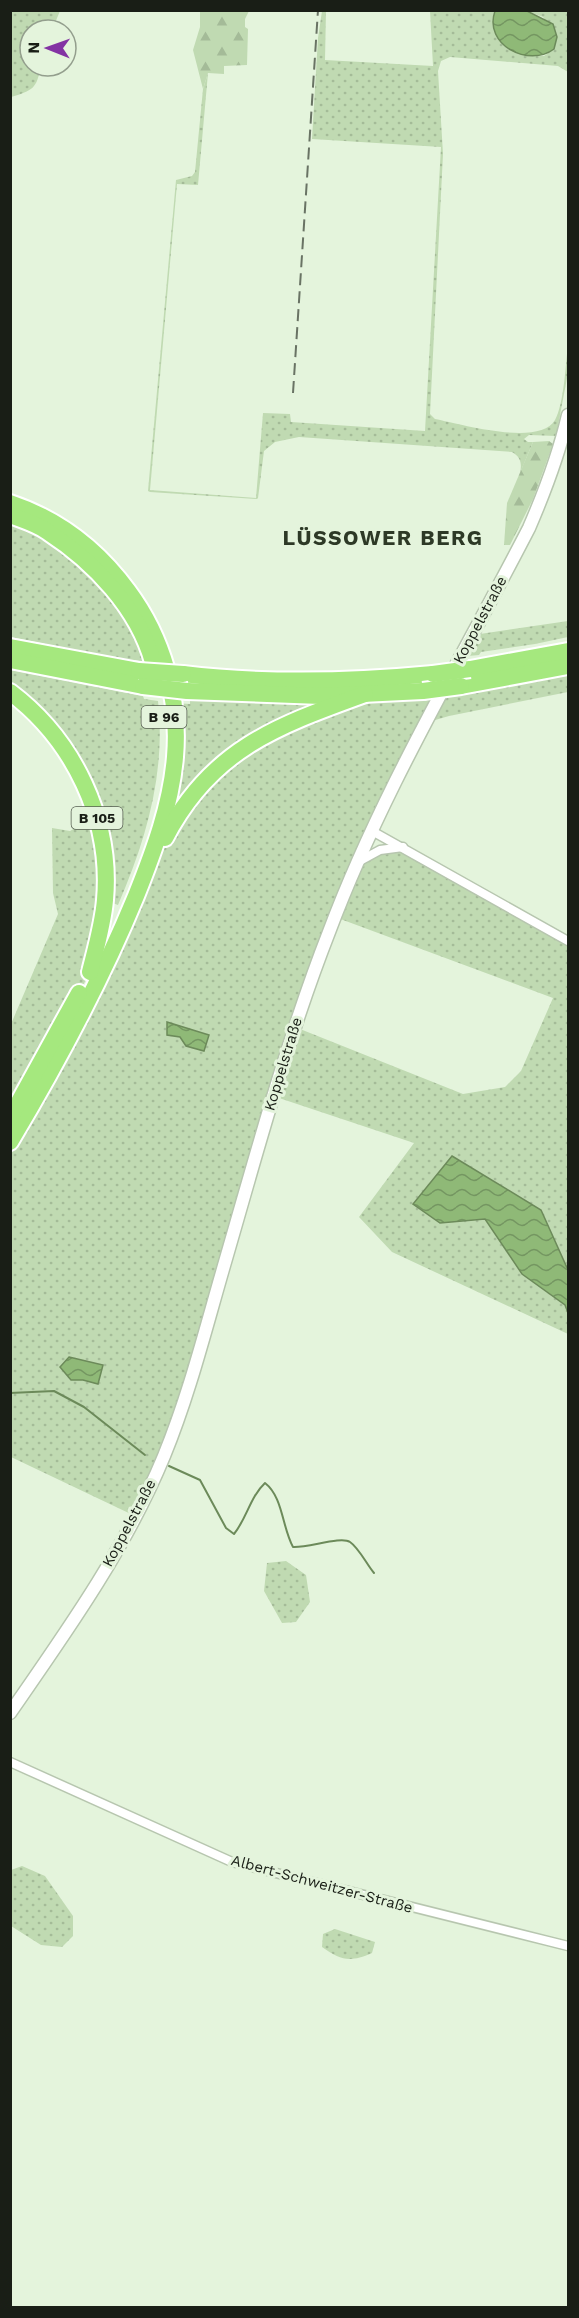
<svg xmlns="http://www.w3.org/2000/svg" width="579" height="2318" font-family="'Work Sans',sans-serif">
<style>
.green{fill:url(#green-dots);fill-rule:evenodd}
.forest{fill:url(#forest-firs)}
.water{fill:url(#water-waves);stroke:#6c8a5a;stroke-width:1.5}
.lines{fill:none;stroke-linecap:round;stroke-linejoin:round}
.stream{stroke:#6c8a5a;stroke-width:2}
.street-casing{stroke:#b7c6af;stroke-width:11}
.secondary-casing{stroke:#b7c6af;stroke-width:15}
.highway-casing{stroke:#fff;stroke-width:20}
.street{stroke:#fff;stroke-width:8}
.secondary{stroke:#fff;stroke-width:12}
.highway{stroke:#a5e87e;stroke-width:16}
.rail{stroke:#697364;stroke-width:2;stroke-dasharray:12 6;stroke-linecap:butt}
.highway-bridge-casing{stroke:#fff;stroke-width:20;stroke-linecap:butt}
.highway-bridge{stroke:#a5e87e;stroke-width:16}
.labels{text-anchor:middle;stroke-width:6;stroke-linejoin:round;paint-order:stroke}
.shield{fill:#e4f4dc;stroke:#565e51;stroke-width:1.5}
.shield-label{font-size:14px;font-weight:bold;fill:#191e16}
.street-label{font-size:15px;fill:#191e16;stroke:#e4f4dc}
.district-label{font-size:21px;font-weight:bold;letter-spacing:1.5px;fill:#2d3926;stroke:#e4f4dc}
</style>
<defs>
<pattern id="green-dots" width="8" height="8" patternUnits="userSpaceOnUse" patternTransform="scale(1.5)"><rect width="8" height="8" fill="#c0dab2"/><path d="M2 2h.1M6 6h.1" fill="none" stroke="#a4bb98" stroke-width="1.8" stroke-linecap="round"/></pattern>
<pattern id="forest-firs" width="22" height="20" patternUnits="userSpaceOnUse" patternTransform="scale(1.5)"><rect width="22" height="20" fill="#c0dab2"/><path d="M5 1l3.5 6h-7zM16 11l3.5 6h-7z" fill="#a4bb98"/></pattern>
<pattern id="water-waves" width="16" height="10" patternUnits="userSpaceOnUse" patternTransform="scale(1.5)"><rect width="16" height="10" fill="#8fb977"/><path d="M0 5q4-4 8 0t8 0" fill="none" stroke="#749661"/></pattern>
</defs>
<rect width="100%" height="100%" fill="#e4f4dc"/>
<g class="green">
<path d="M10,11H60L52,30H30V66H40C38,89 31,91 11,97Z"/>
<path d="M322,11H326L325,60L433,66L430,11H495L493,16L525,55L544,56L554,49L557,37L543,17L527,11H568V72L558,66L450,57L441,61L438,71L443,154L430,414L435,419C460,424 540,447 555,420C564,404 566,362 568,343V373L556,436L529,435L524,439L528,442H533L520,473C522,464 521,457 512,452L299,437L275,442L264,451L258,498L257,499L150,492L148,491L176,180L192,176L195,172L203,89L208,73L198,185L177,184L150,490L256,498L263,413L290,414L291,422L425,431L441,147L312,139L318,38Z"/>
<polygon points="11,516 48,535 118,602 148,662 135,660 134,662 11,637"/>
<polygon points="568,621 568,637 535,644 481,652 479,655 468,656 480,634"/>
<path d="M568,666V692L449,716L425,723L359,861L380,850L404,847L568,941V1270L541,1210L440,1222L485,1219L522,1274L565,1305L568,1313V1334L392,1252L359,1217L414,1143L273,1096L197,1360L135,1516L11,1457V1142L157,855L226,761L365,694ZM335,917L553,998L521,1071L505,1087L463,1094L295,1027Z"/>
<path d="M11,670L143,696L144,699L158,701C166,773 146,840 118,905L107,901L96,805L11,688Z"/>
<polygon points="190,700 317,704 305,711 178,808 171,801 175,703 190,704"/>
<polygon points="96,816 104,858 90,972 34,1079 11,1118 11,1024 58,914 53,893 52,828 70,831"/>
<polygon points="286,1561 306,1575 310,1602 296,1622 282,1623 264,1591 267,1563"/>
<polygon points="22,1866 45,1876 73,1916 73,1936 62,1947 41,1945 11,1926 11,1870"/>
<path d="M335,1929L375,1942L372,1953C349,1963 341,1960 322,1947L323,1934Z"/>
</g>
<g class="forest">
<polygon points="200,11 249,11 245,19 245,27 248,29 247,65 224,66 224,74 208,73 203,89 193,50 200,27"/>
<polygon points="549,441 553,444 533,499 510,545 504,545 507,503 533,442"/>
</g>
<g class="water">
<path d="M527,11L553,24L557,37L554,49C529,68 483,45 495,11Z"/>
<polygon points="167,1022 209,1035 204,1051 186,1046 180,1037 167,1035"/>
<polygon points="452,1156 541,1210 568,1270 568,1313 565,1305 522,1274 485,1219 440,1223 413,1204"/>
<polygon points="69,1357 103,1365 98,1384 83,1380 71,1380 60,1367"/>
</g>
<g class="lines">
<g class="stream">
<polyline points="10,1393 54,1391 84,1407 145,1455"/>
<path d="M169,1466L200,1480L226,1528L234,1534C247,1518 250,1497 265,1483C283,1497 282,1527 293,1547C308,1548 341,1536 350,1542C359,1548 367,1565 374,1573"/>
</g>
<g class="street-casing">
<g id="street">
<polyline points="372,831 568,941"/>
<polyline points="358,862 380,850 403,847"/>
<polyline points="10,1762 232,1862 568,1946"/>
</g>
</g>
<g class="secondary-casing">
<path id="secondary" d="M10,1713C67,1631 126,1548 164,1456C189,1395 205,1331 223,1269C256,1156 286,1042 329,932C382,791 460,662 529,528C545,491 559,454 568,415"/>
</g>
<g class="highway-casing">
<g id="highway">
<path d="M10,503C58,519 98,550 128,591C163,638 180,698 175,757C171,805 154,851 136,896C101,981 57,1063 10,1142"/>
<path d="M10,515C23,520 37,524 48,532C94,562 138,608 153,662"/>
<polyline points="10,647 139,671"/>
<polyline points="10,660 143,686"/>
<polyline points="470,669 568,651"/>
<path d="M183,674C267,684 349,682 433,674"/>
<polyline points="461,686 568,666"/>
<polyline points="187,691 321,696 423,691"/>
<path d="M10,692C74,740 112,820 105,900C103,924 96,948 90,972"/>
<path d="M165,838C211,749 277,726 365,694"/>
<polyline points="10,1118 79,993"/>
</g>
</g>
<use href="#street" class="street"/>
<use href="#secondary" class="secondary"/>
<use href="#highway" class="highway"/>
<polyline class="rail" points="293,393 318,10"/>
<g class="highway-bridge-casing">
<g id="highway-bridge">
<polyline points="139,671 183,674"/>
<polyline points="433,674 470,669"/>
<polyline points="143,686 187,691"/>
<polyline points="423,691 461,686"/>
</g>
</g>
<use href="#highway-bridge" class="highway-bridge"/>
</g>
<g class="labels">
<g class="shield">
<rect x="141.5" y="706" width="45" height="22" rx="4.5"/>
<rect x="71.5" y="807" width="51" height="22" rx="4.5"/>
</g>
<g class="shield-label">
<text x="164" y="722">B 96</text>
<text x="97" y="823">B 105</text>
</g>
<g class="street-label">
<text transform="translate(480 620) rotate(-62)" y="5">Koppelstraße</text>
<text transform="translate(283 1064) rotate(-73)" y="5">Koppelstraße</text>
<text transform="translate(129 1523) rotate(-62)" y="5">Koppelstraße</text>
<text transform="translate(322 1884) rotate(15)" y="5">Albert-Schweitzer-Straße</text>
</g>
<g class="district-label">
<text x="383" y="545">LÜSSOWER BERG</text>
</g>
</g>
<rect width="579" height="2318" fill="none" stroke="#191e16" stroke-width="24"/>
<g transform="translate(48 48) rotate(271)"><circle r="28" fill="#e4f4dc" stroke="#939e8d" stroke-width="1.5"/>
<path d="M0-4.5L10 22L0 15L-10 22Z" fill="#8333a3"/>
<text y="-9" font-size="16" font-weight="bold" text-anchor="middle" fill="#191e16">N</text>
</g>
</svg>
